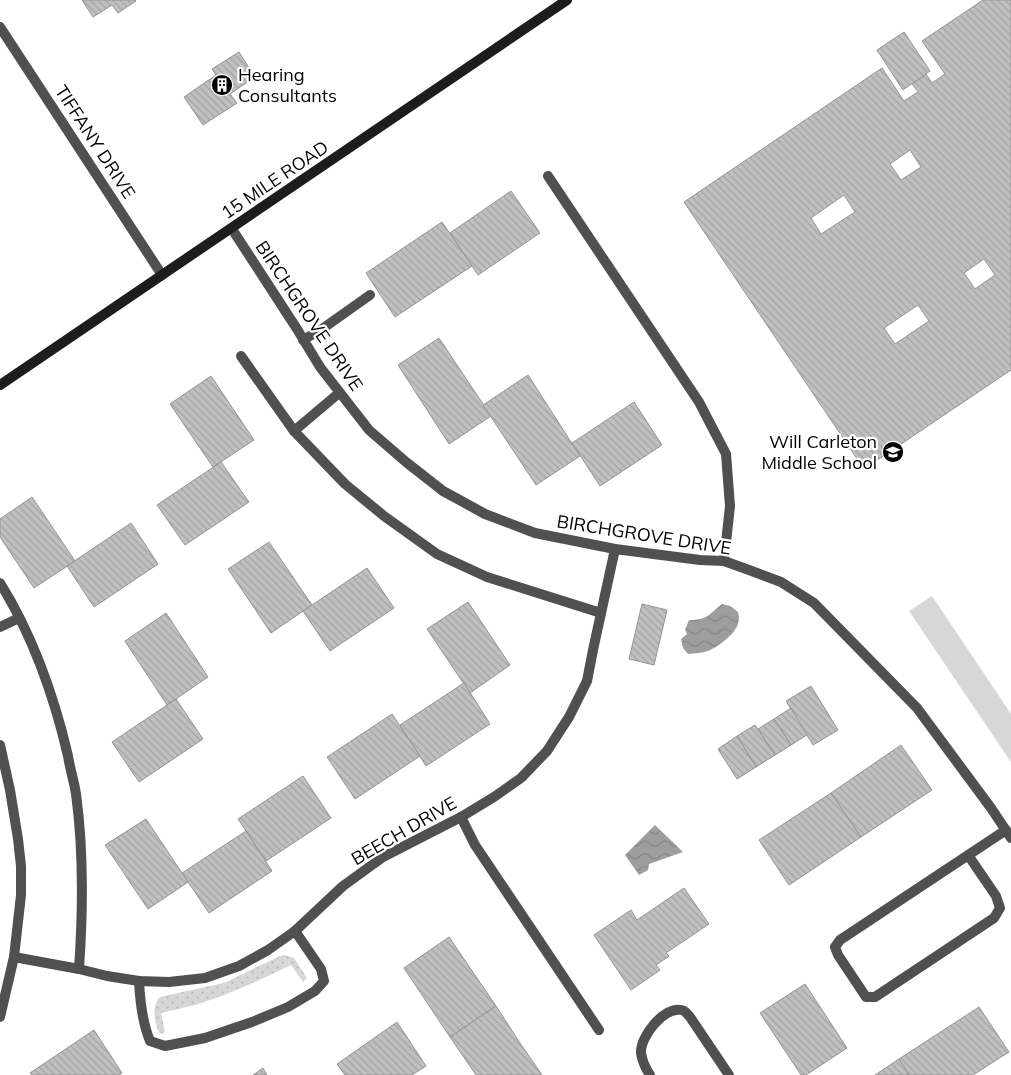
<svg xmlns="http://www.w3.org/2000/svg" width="1011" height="1075" font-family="Mulish,sans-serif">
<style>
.grass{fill:url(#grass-dots)}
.park{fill:#d7d7d7}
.water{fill:url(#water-waves)}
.building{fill:url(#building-back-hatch);stroke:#949494;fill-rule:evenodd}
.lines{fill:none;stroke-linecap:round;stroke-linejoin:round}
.service{stroke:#505050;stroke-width:10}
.minor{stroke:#505050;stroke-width:10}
.secondary{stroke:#1d1d1d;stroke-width:10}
.labels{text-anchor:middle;stroke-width:4.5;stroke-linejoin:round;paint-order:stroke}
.poi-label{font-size:18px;fill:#000;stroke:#fff;text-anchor:start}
.street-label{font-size:18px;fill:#000;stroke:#fff}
</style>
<defs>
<pattern id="grass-dots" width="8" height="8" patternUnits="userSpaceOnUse" patternTransform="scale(1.25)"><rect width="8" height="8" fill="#d7d7d7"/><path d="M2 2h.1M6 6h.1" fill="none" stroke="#b7b7b7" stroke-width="1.8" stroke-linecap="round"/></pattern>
<pattern id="water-waves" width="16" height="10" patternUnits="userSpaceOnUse" patternTransform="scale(1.25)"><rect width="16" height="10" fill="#9e9e9e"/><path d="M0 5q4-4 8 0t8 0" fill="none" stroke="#868686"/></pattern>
<pattern id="building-back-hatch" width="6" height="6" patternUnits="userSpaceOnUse" patternTransform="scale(1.25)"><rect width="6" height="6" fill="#c0c0c0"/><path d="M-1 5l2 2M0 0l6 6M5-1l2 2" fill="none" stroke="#a3a3a3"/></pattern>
</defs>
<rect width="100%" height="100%" fill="#fff"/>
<path class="grass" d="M285,955L294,958L307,978L303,982L291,965C260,980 229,995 195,1005C184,1008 172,1010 161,1013L165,1032L161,1034C155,1029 152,1008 157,1001C159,997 160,997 164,996L224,983L280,956Z"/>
<polygon class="park" points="932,596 1011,714 1011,762 909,611"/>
<g class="water">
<path d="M722,604L730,606L738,612C739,616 739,620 738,624C735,634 718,647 708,651C702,653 695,653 688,654L683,648L681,639L687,634L685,630L689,620C708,620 708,615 722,604Z"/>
<polygon points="655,825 683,852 649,864 648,870 639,875 625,855"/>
</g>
<g class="building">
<polygon points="82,0 135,0 136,1 118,13 112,5 93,17"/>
<path d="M983,0H1011V370L864,469L684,202L882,68L904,101L918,92L912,84L926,74L932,83L945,74L922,41ZM910,150L921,167L901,180L890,164ZM844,195L855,212L821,234L811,218ZM984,259L995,275L975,289L964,273ZM918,305L929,321L895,344L884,328Z"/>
<polygon points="904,32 930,71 903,90 877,50"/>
<polygon points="239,52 255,77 230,94 237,103 203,125 184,97 216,75 212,69"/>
<polygon points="511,191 540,233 478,275 450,233"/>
<polygon points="442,222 472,266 395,317 366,273"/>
<polygon points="439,338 491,416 449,444 398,365"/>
<polygon points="528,375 580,456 536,485 483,405"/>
<polygon points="211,376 254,440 213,467 170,404"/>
<polygon points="634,402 662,445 600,486 572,443"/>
<polygon points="221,462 249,502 185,545 157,505"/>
<polygon points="32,497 75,561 34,588 0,537 0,519"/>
<polygon points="131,523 158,564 94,607 67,566"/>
<polygon points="269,542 312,605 271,633 228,569"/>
<polygon points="367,568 394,608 330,651 303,611"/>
<polygon points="468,602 510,665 470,693 427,629"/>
<polygon points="642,604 667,610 654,665 629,659"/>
<polygon points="166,613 208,677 167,705 125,641"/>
<polygon points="464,683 490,724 426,766 400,725"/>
<polygon points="811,686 838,730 813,745 786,701"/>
<polygon points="176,699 203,739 139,782 112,742"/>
<polygon points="791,708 807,735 791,745 774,719"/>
<polygon points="392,714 420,756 355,799 327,757"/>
<polygon points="774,719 791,745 775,755 758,729"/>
<polygon points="755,725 775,755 756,767 737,736"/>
<polygon points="737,736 756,767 737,779 718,749"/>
<polygon points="901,745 932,790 861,837 831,793"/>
<polygon points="303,776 331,818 266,861 238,819"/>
<polygon points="831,793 861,837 789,885 759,840"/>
<polygon points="146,819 188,882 148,909 105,845"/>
<polygon points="246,831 272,871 209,913 182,873"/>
<polygon points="684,888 709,924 666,953 669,956 656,965 660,970 631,990 594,935 631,910 637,920"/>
<polygon points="449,937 496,1006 450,1037 404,968"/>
<polygon points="805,984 847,1048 806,1075 801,1075 760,1013"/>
<polygon points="496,1006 520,1043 542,1075 476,1075 450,1037"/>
<polygon points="979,1007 1009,1052 973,1075 909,1075 899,1059"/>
<polygon points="397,1022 426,1066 412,1075 345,1075 337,1064"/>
<polygon points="94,1030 122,1073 119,1075 32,1075 30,1073"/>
<polygon points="899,1059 909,1075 875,1075"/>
<polygon points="263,1068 267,1075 253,1075"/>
</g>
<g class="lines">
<g class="service">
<polyline points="548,176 699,402 726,454 730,506 724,561"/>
<polyline points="303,340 322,329 370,295"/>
<polyline points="241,356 294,431 345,484 384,516 437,554 487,577 601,613"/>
<polyline points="294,431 339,393"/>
<path d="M0,583C33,636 54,696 68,756C70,769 74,781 76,794C84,852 83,911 79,969"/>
<polyline points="0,627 19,618"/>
<polyline points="461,817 475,845 599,1030"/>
<polyline points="968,855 996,896 1000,908 994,918 875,997 866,997 838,955 835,947 840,940 1006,830"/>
<path d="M139,981C140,1001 142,1022 150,1041L165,1046L205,1038L252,1022L288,1007L315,991L324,981L321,969L295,931"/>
<path d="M650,1075C646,1069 642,1060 641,1053C640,1037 664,1006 681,1010C685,1010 687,1014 690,1017L729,1075"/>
</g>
<g class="minor">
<polyline points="0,27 162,275"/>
<polyline points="232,229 297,329 320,367 369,430 406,462 443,491 485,514 535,533 615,549 700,560 724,561 749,570 781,582 814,603 917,708 991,808 1011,838"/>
<polyline points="0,745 10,790 18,839 21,866 21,895 14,957 0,1017"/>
<polyline points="14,957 79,969 107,976 139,981 169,982 205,978 239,966 268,950 295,931 343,886 383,857 461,817 494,797 521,778 547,751 569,717 587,681 593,650 615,549"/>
</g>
<polyline class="secondary" points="0,385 567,0"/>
</g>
<defs>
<g id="building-disc" transform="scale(1.125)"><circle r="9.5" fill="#000" stroke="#fff"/><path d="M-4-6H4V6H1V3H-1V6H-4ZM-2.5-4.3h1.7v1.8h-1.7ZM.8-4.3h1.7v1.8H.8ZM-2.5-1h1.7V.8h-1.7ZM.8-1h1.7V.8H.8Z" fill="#fff"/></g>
<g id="school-disc" transform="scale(1.125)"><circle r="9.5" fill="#000" stroke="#fff"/><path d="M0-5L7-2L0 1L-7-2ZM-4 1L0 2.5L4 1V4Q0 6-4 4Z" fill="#fff"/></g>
</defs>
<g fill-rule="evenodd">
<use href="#building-disc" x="222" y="85"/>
<use href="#school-disc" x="893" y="452"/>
</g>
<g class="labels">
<g class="poi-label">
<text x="238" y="81">Hearing<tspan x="238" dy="21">Consultants</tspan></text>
<text x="877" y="448" text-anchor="end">Will Carleton<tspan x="877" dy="21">Middle School</tspan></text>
</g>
<g class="street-label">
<text transform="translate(95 142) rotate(57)" y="6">TIFFANY DRIVE</text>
<text transform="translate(275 180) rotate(-34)" y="6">15 MILE ROAD</text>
<text transform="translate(309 316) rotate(56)" y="6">BIRCHGROVE DRIVE</text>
<text transform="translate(644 535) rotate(9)" y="6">BIRCHGROVE DRIVE</text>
<text transform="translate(404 831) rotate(-30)" y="6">BEECH DRIVE</text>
</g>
</g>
</svg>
